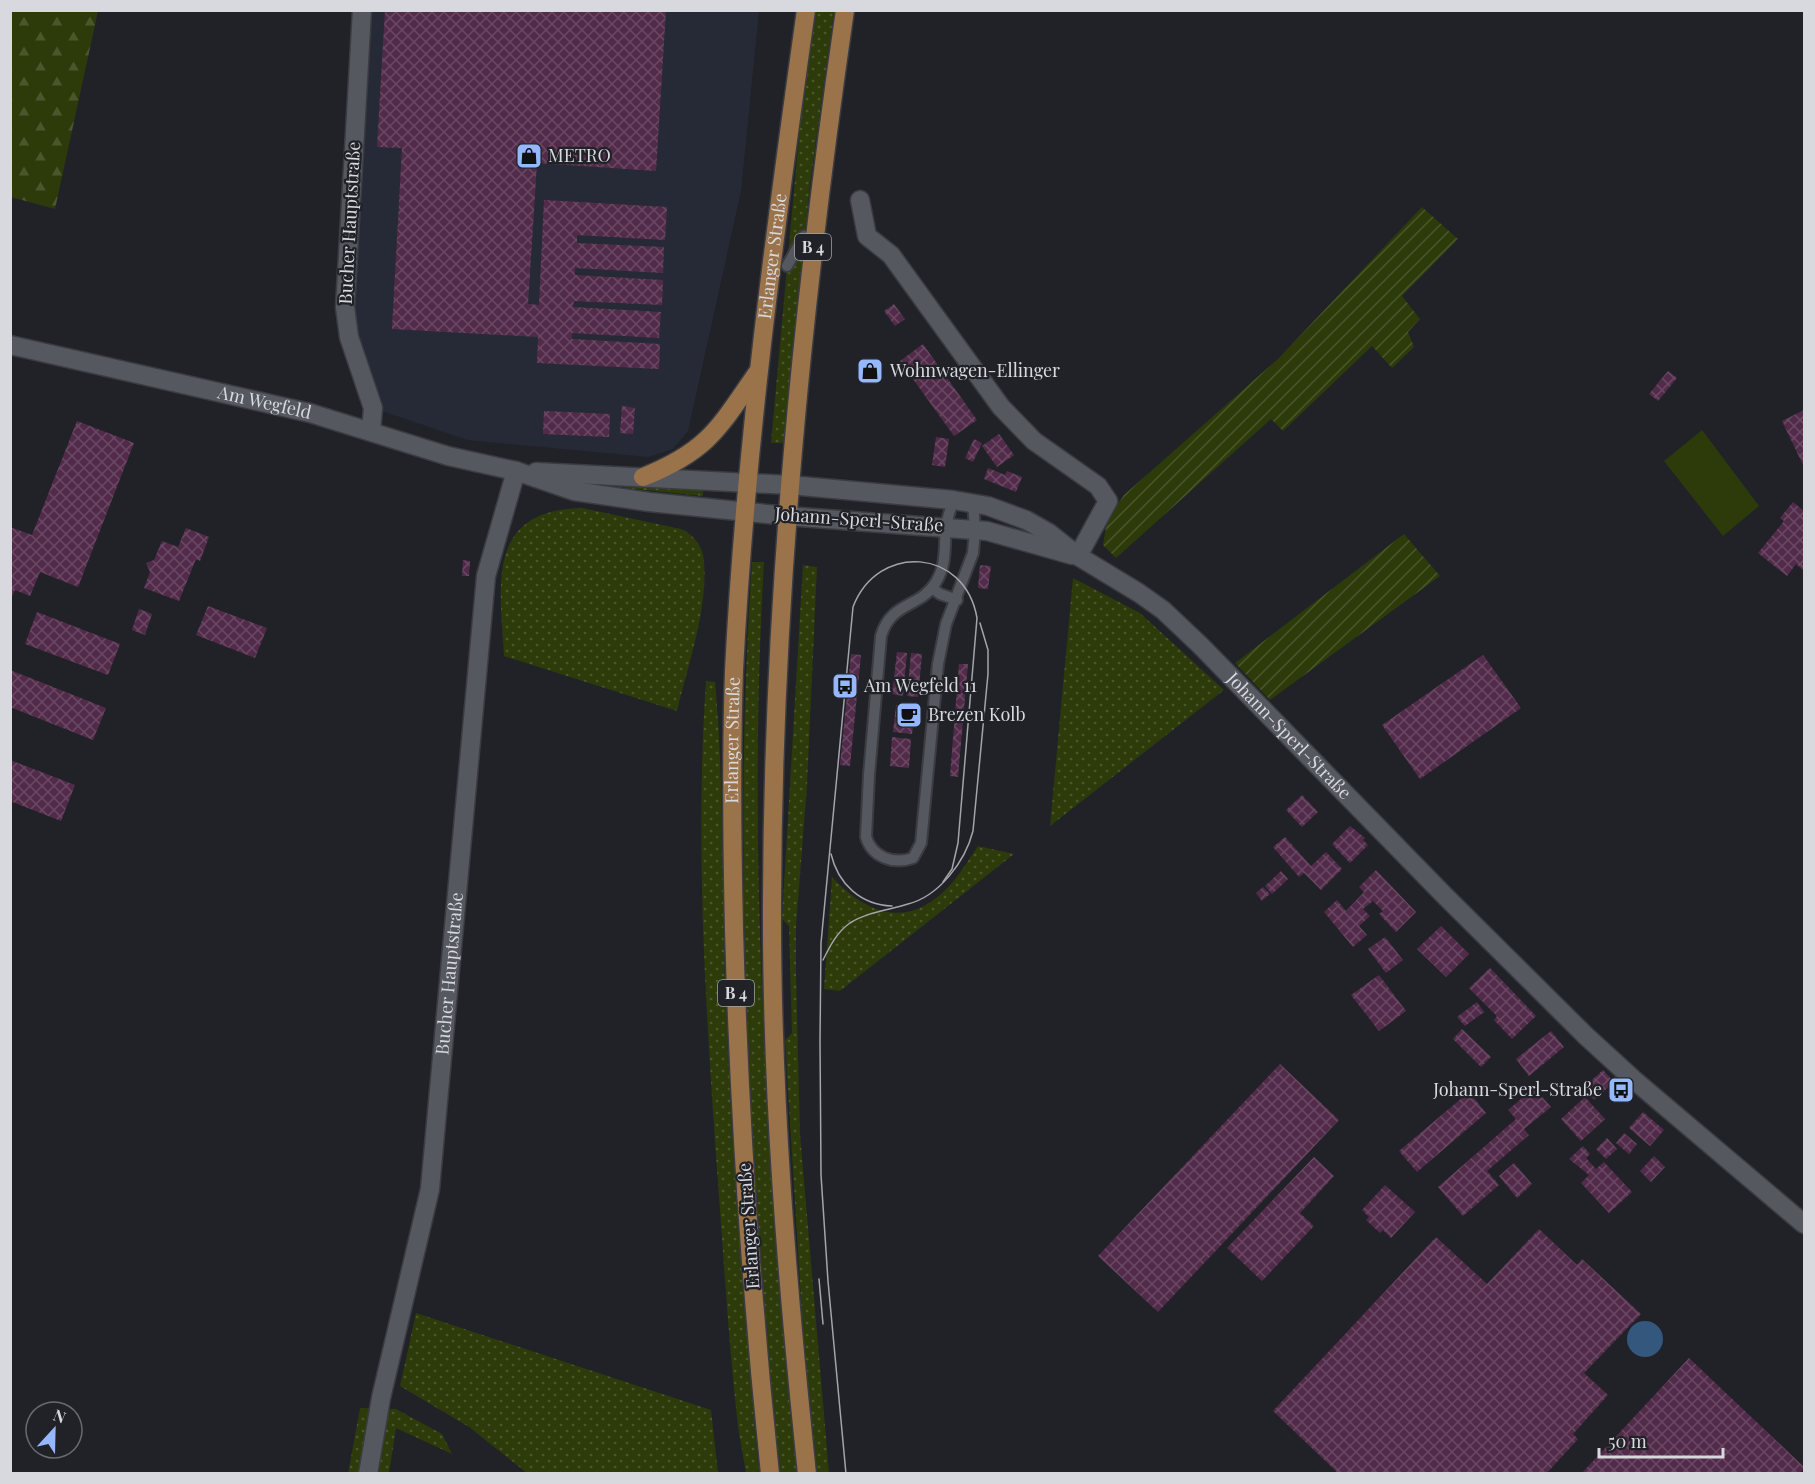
<svg xmlns="http://www.w3.org/2000/svg" width="1815" height="1484" font-family="'Playfair Display',serif">
<style>
.built{fill:#262a36}
.grass{fill:url(#grass-dots)}
.forest{fill:url(#forest-firs)}
.garden{fill:url(#garden-furrows)}
.pitch{fill:#2c3b09}
.water{fill:#33577d}
.building{fill:url(#building-cross-hatch)}
.lines{fill:none;stroke-linecap:round;stroke-linejoin:round}
.service-casing{stroke:#3b3c42;stroke-width:14}
.minor-casing{stroke:#3b3c42;stroke-width:21}
.tertiary-casing{stroke:#3b3c42;stroke-width:21}
.primary-casing{stroke:#3b3c42;stroke-width:21}
.service{stroke:#565860;stroke-width:10}
.minor{stroke:#565860;stroke-width:18}
.tertiary{stroke:#565860;stroke-width:18}
.primary{stroke:#9a734a;stroke-width:18}
.tram{stroke:#a3a5aa;stroke-width:1.5}
.labels{text-anchor:middle;stroke-width:4.5;stroke-linejoin:round;paint-order:stroke}
.shield{fill:#202228;stroke:#a1a2a7;stroke-width:1.5}
.shield-label{font-size:16px;font-weight:bold;fill:#d8d9de}
.poi-label{font-size:18px;fill:#d8d9de;stroke:#202228;text-anchor:start}
.street-label{font-size:18px;fill:#d8d9de;stroke:#202228}
</style>
<defs>
<pattern id="grass-dots" width="8" height="8" patternUnits="userSpaceOnUse" patternTransform="scale(1.5)"><rect width="8" height="8" fill="#2c3b09"/><path d="M2 2h.1M6 6h.1" fill="none" stroke="#4a572c" stroke-width="1.8" stroke-linecap="round"/></pattern>
<pattern id="forest-firs" width="22" height="20" patternUnits="userSpaceOnUse" patternTransform="scale(1.5)"><rect width="22" height="20" fill="#2c3b09"/><path d="M5 1l3.5 6h-7zM16 11l3.5 6h-7z" fill="#4a572c"/></pattern>
<pattern id="garden-furrows" width="10" height="10" patternUnits="userSpaceOnUse" patternTransform="scale(1.5)"><rect width="10" height="10" fill="#2c3b09"/><path d="M-1 1l2-2M0 10L10 0M9 11l2-2" fill="none" stroke="#4a572c"/></pattern>
<pattern id="building-cross-hatch" width="8" height="8" patternUnits="userSpaceOnUse" patternTransform="scale(1.5)"><rect width="8" height="8" fill="#532b4a"/><path d="M0 0l8 8M0 8l8-8" fill="none" stroke="#6b4964"/></pattern>
</defs>
<rect width="100%" height="100%" fill="#202228"/>
<polygon class="built" points="362,11 759,11 741,191 688,431 673,449 648,457 468,440 373,408 349,337"/>
<g class="grass">
<polygon points="814,11 834,11 810,184 784,439 783,443 771,443 801,114"/>
<polygon points="625,485 703,487 703,496 625,488"/>
<path d="M582,508L681,529C694,534 703,547 704,561C708,609 688,665 677,711L504,656C500,585 485,510 582,508Z"/>
<path d="M752,562H764C746,865 769,1171 797,1473H779C751,1170 731,867 752,562Z"/>
<polygon points="803,565 817,567 807,785 796,926 796,972 800,1134 829,1473 815,1473 804,1349 785,1040 792,1033 789,926 782,919"/>
<polygon points="1073,578 1140,613 1224,690 1050,826"/>
<path d="M706,681L715,682C725,790 721,899 726,1008C732,1163 745,1319 759,1473H746L738,1427C728,1337 723,1247 716,1156C705,998 695,840 706,681Z"/>
<path d="M978,846L1014,854L840,991L824,989L832,877C869,916 910,930 951,884C961,873 969,859 978,846Z"/>
<polygon points="416,1313 711,1410 718,1473 527,1473 469,1427 400,1386"/>
<polygon points="360,1408 396,1409 442,1434 452,1454 396,1428 389,1473 348,1474"/>
</g>
<polygon class="forest" points="10,11 98,11 55,209 11,197"/>
<g class="garden">
<polygon points="1422,207 1458,239 1402,296 1420,319 1408,332 1414,347 1392,368 1372,346 1283,431 1271,419 1116,558 1103,545 1107,520 1124,495 1278,359"/>
<polygon points="1404,534 1440,576 1270,700 1235,663"/>
</g>
<polygon class="pitch" points="1702,430 1759,506 1723,536 1664,461"/>
<circle class="water" cx="1645" cy="1339" r="18"/>
<g class="building">
<polygon points="385,10 666,10 656,171 537,163 528,304 539,305 544,200 667,207 665,240 577,235 577,243 664,247 663,273 575,268 575,275 663,280 662,305 574,301 573,307 661,312 659,338 572,333 572,339 660,344 659,369 537,363 538,337 392,329 402,148 377,147"/>
<polygon points="894,304 905,319 895,326 884,311"/>
<polygon points="923,344 977,420 954,436 900,361"/>
<polygon points="1668,371 1677,378 1658,401 1649,394"/>
<polygon points="622,406 635,408 633,434 620,433"/>
<polygon points="1804,410 1804,467 1782,421"/>
<polygon points="544,411 610,414 609,437 543,434"/>
<polygon points="77,421 134,443 78,587 40,572 30,596 15,590 10,601 10,527 32,535"/>
<polygon points="999,434 1014,455 997,467 982,446"/>
<polygon points="936,437 949,439 945,467 932,465"/>
<polygon points="974,439 982,443 973,462 965,458"/>
<polygon points="988,468 1005,475 1007,471 1022,477 1016,492 984,479"/>
<polygon points="1793,502 1804,511 1804,571 1796,564 1787,576 1758,553 1784,521 1780,518"/>
<polygon points="186,528 209,537 200,561 196,559 179,601 144,588 150,572 146,563 154,560 162,541 178,547"/>
<polygon points="463,560 470,561 469,576 462,576"/>
<polygon points="980,565 991,566 988,589 978,588"/>
<polygon points="208,606 267,628 255,658 196,635"/>
<polygon points="139,609 152,614 145,635 132,630"/>
<polygon points="37,612 120,644 108,675 25,644"/>
<polygon points="897,652 907,653 903,696 892,694"/>
<polygon points="911,653 922,654 918,697 907,696"/>
<polygon points="851,654 861,655 850,766 840,765"/>
<polygon points="1483,655 1521,708 1420,779 1382,725"/>
<polygon points="959,664 968,664 958,777 950,776"/>
<polygon points="10,670 106,708 93,740 10,707"/>
<polygon points="896,705 915,707 912,734 893,732"/>
<polygon points="892,737 911,739 909,768 890,766"/>
<polygon points="10,760 75,785 61,821 10,801"/>
<polygon points="1302,795 1318,812 1302,827 1286,810"/>
<polygon points="1350,826 1365,838 1363,840 1368,845 1350,863 1332,844"/>
<polygon points="1285,837 1311,866 1326,852 1342,869 1321,890 1304,873 1299,877 1273,847"/>
<polygon points="1376,870 1416,912 1396,932 1379,914 1383,911 1373,901 1363,909 1370,916 1359,926 1367,935 1353,947 1324,912 1337,900 1346,911 1364,892 1359,887"/>
<polygon points="1281,871 1288,879 1272,894 1265,886"/>
<polygon points="1263,887 1270,894 1262,901 1256,893"/>
<polygon points="1441,926 1469,954 1446,977 1417,949"/>
<polygon points="1385,937 1403,960 1386,973 1368,949"/>
<polygon points="1490,968 1536,1016 1512,1039 1494,1020 1497,1016 1469,988"/>
<polygon points="1379,975 1406,1011 1379,1031 1351,995"/>
<polygon points="1477,1002 1484,1012 1465,1026 1457,1017"/>
<polygon points="1462,1029 1491,1057 1481,1067 1453,1039"/>
<polygon points="1551,1031 1564,1047 1529,1076 1516,1059"/>
<polygon points="1280,1064 1339,1120 1158,1312 1098,1256"/>
<polygon points="1603,1070 1614,1082 1594,1100 1583,1088"/>
<polygon points="1534,1088 1551,1107 1524,1129 1529,1135 1487,1171 1499,1185 1463,1216 1438,1187 1516,1119 1508,1110"/>
<polygon points="1469,1092 1486,1113 1417,1172 1399,1151"/>
<polygon points="1585,1097 1605,1119 1581,1141 1561,1119"/>
<polygon points="1643,1112 1664,1130 1650,1146 1629,1128"/>
<polygon points="1624,1133 1637,1144 1629,1154 1616,1143"/>
<polygon points="1607,1138 1617,1149 1606,1159 1596,1149"/>
<polygon points="1583,1146 1590,1154 1586,1158 1596,1169 1604,1162 1632,1192 1609,1213 1581,1183 1589,1175 1569,1159"/>
<polygon points="1654,1156 1665,1167 1651,1182 1640,1171"/>
<polygon points="1314,1157 1334,1176 1300,1213 1314,1226 1262,1281 1227,1248"/>
<polygon points="1514,1163 1532,1184 1517,1198 1499,1176"/>
<polygon points="1385,1185 1415,1212 1391,1238 1383,1230 1380,1233 1366,1220 1369,1217 1362,1210"/>
<polygon points="1539,1229 1577,1265 1582,1259 1641,1314 1584,1373 1608,1395 1573,1434 1578,1439 1546,1474 1339,1474 1273,1411 1436,1237 1487,1284"/>
<polygon points="1689,1358 1804,1467 1800,1474 1581,1474"/>
</g>
<g class="lines">
<g class="service-casing">
<g id="service">
<polyline points="787,266 804,236"/>
<path d="M953,500C951,509 947,518 946,527C944,547 947,564 936,582C921,608 891,601 881,636L869,775L866,837C872,857 893,865 913,858L921,843L938,664L946,624L973,553L975,530L973,502"/>
<polyline points="932,588 940,594 957,600"/>
</g>
</g>
<g class="minor-casing">
<g id="minor">
<polyline points="362,10 345,307 349,337 373,408 371,431"/>
<polyline points="860,200 867,236 891,255 1001,407 1034,441 1098,486 1108,501 1078,556"/>
<path id="s1" d="M790,485L953,500L988,506L1026,520L1049,533L1078,556L1139,593L1163,610L1201,646L1444,895L1586,1036L1633,1079L1804,1224"/>
<polyline points="787,516 987,531 1072,555"/>
<path id="s2" d="M368,1474L381,1398L430,1189L486,576L516,471"/>
</g>
</g>
<g class="tertiary-casing">
<g id="tertiary">
<path id="s3" d="M10,345L310,413L448,456L516,471L574,491L649,502L787,516"/>
<polyline points="536,472 790,485"/>
</g>
</g>
<g class="primary-casing">
<g id="primary">
<path d="M643,477C708,451 719,428 757,373"/>
<path id="s4" d="M770,1474C751,1293 739,1111 734,929C732,843 731,757 734,671C745,449 775,230 806,10"/>
<path d="M807,1474C787,1283 771,1091 772,899C773,601 802,305 845,10"/>
</g>
</g>
<use href="#service" class="service"/>
<use href="#minor" class="minor"/>
<use href="#tertiary" class="tertiary"/>
<use href="#primary" class="primary"/>
<g class="tram">
<path d="M831,854C838,884 861,905 892,906"/>
<path d="M823,960C830,946 837,932 850,923C867,912 889,910 908,904C939,896 965,862 973,831L988,674V650L980,623"/>
<polyline points="819,1279 823,1324"/>
<path d="M846,1474L828,1281L821,1175L820,1041L821,943L853,607C878,542 965,548 977,618L958,843L952,869L943,882"/>
</g>
</g>
<defs>
<g id="shop-square" transform="scale(1.35)"><rect x="-9" y="-9" width="18" height="18" rx="4" fill="#94b7fd" stroke="#202228"/><path d="M-5-2.5h2.3a2.7 3.5 0 0 1 5.4 0H5L5.5 6h-11ZM-1.5-2.5h3a1.5 2.3 0 0 0-3 0Z" fill="#111"/></g>
<g id="bus-square" transform="scale(1.35)"><rect x="-9" y="-9" width="18" height="18" rx="4" fill="#94b7fd" stroke="#202228"/><path d="M-5-6H5V4H4V6H2V4H-2V6H-4V4H-5ZM-3.5-4V0h7V-4ZM-3.5 1.2v1.5H-2V1.2ZM2 1.2v1.5H3.5V1.2Z" fill="#111"/></g>
<g id="cafe-square" transform="scale(1.35)"><rect x="-9" y="-9" width="18" height="18" rx="4" fill="#94b7fd" stroke="#202228"/><path d="M-5.5-4.5H6V0H3Q3 3.5 0 3.5H-2.5Q-5.5 3.5-5.5 0ZM3-3.2v2h1.7v-2ZM-6 4.5H4V6H-6Z" fill="#111"/></g>
</defs>
<g fill-rule="evenodd">
<use href="#shop-square" x="529" y="156"/>
<use href="#shop-square" x="870" y="371"/>
<use href="#bus-square" x="845" y="686"/>
<use href="#cafe-square" x="909" y="715"/>
<use href="#bus-square" x="1621" y="1090"/>
</g>
<g class="labels">
<g class="shield">
<rect x="795" y="234" width="36" height="26" rx="4.5"/>
<rect x="718" y="980" width="36" height="26" rx="4.5"/>
</g>
<g class="shield-label">
<text x="813" y="253">B 4</text>
<text x="736" y="999">B 4</text>
</g>
<g class="poi-label">
<text x="548" y="162">METRO</text>
<text x="890" y="377">Wohnwagen-Ellinger</text>
<text x="864" y="692">Am Wegfeld 11</text>
<text x="928" y="721">Brezen Kolb</text>
<text x="1602" y="1096" text-anchor="end">Johann-Sperl-Straße</text>
</g>
<g class="street-label">
<text transform="translate(350 223) rotate(-87)" y="6">Bucher Hauptstraße</text>
<text dy="6" stroke="none"><textPath href="#s4" startOffset="1221">Erlanger Straße</textPath></text>
<text dy="6" stroke="none"><textPath href="#s3" startOffset="261">Am Wegfeld</textPath></text>
<text transform="translate(859 520) rotate(4)" y="6">Johann-Sperl-Straße</text>
<text dy="6" stroke="none"><textPath href="#s1" startOffset="582">Johann-Sperl-Straße</textPath></text>
<text dy="6" stroke="none"><textPath href="#s4" startOffset="735">Erlanger Straße</textPath></text>
<text dy="6" stroke="none"><textPath href="#s2" startOffset="508">Bucher Hauptstraße</textPath></text>
<text transform="translate(749 1226) rotate(-94)" y="6">Erlanger Straße</text>
</g>
</g>
<rect width="1815" height="1484" fill="none" stroke="#d8d9de" stroke-width="24"/>
<g transform="translate(54 1430) rotate(22)"><circle r="28" fill="#202228" stroke="#6a6b71" stroke-width="1.5"/>
<path d="M0-4.5L10 22L0 15L-10 22Z" fill="#94b7fd"/>
<text y="-9" font-size="16" font-weight="bold" text-anchor="middle" fill="#d8d9de">N</text>
</g>
<path d="M1599 1448v9h124v-9" fill="none" stroke="#d8d9de" stroke-width="3"/>
<text x="1608" y="1448" font-size="18" fill="#d8d9de" stroke="#202228" stroke-width="4.5" paint-order="stroke">50 m</text>
</svg>
